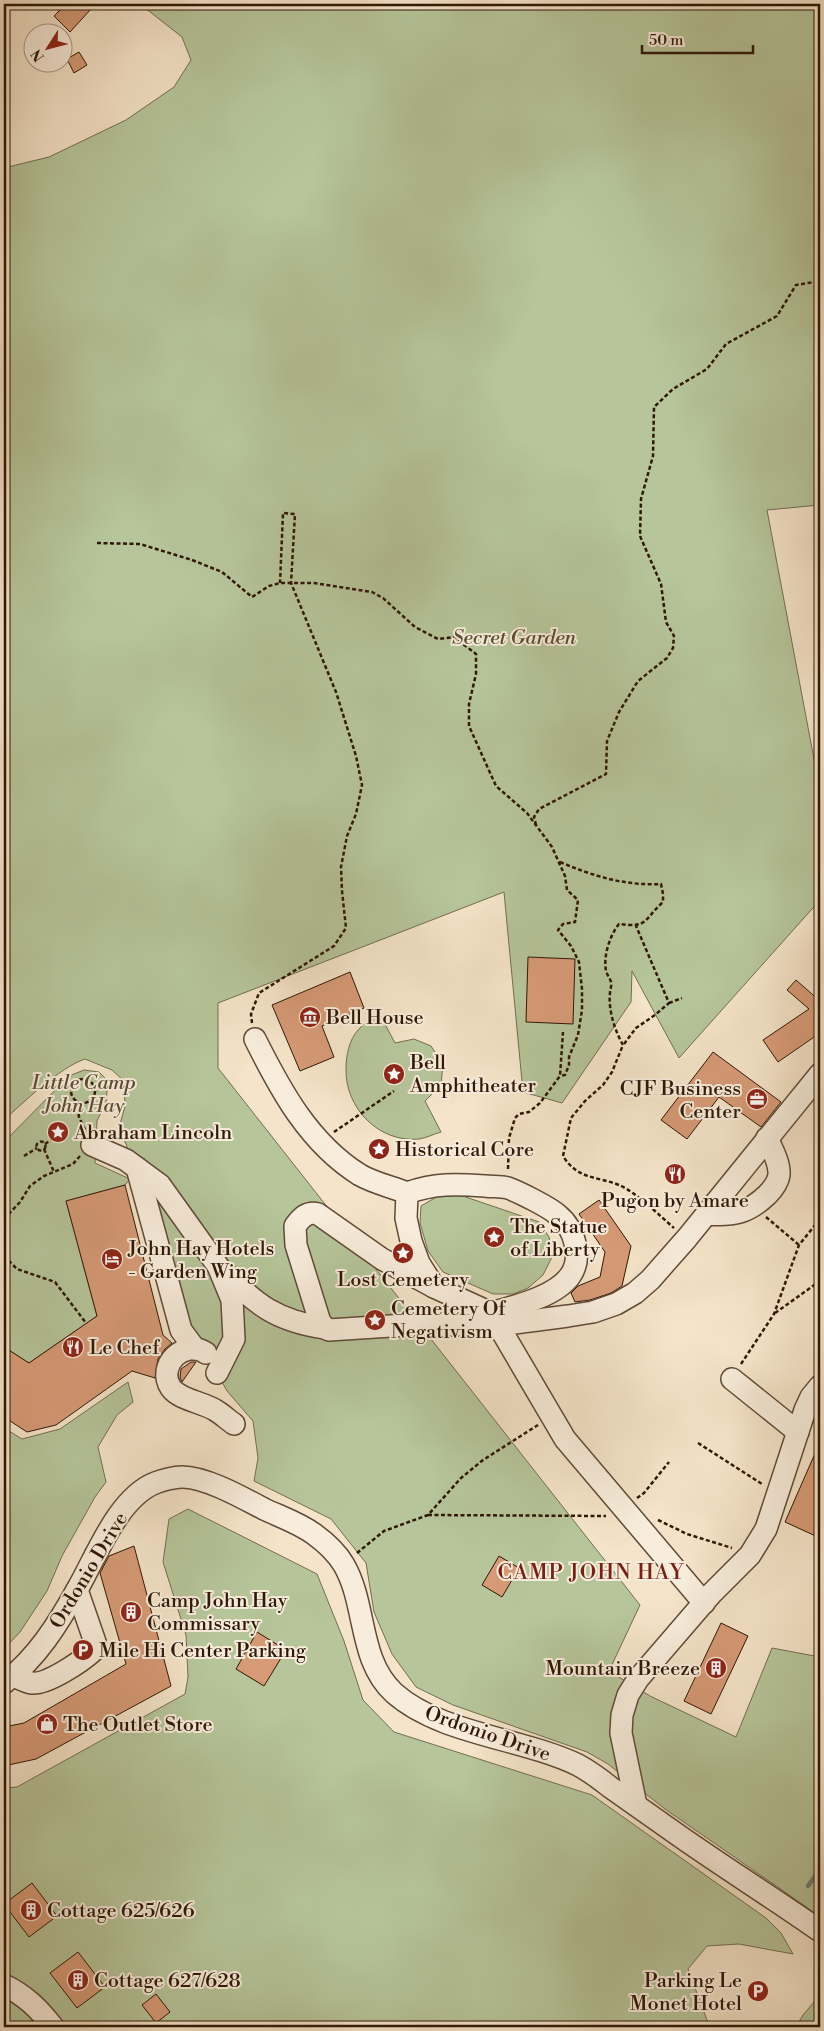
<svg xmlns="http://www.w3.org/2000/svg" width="824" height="2031" font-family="'Libre Bodoni',serif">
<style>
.green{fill:#b6c59a;stroke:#726e50}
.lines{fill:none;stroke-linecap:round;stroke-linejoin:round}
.stream{stroke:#717b73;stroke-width:4.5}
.building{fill:#d69a76;stroke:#2f1706}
.minor-casing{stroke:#604a37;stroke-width:24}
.path{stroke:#2f1706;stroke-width:2.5;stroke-dasharray:4 2.5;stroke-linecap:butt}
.minor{stroke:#f8eddc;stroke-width:21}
.labels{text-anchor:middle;stroke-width:4;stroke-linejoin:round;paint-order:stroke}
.park-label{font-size:20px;font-style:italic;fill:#584b32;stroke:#f8eddc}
.poi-label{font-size:20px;fill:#2f1706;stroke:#f8eddc;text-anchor:start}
.street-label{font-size:20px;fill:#2f1706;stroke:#f8eddc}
.neighbourhood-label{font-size:21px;letter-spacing:1px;fill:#7a1f14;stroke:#f8eddc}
</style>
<rect width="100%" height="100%" fill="#f5e4c9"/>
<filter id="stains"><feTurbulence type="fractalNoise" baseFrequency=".004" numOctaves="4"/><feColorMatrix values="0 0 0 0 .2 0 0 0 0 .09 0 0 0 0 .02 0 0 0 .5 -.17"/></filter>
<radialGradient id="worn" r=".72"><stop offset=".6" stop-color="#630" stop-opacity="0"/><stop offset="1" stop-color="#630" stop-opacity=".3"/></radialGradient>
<g class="green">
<path d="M140,4H820V505L767,510L820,791V900L679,1058L632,971L631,1002L562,1103L523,1092L504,892L218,1003V1068L640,1605L609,1671L650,1696L736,1737L772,1648L820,1657V1896L818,1915L665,1809L608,1764L587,1752L453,1705L416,1687L392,1654L374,1612L366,1563L331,1519L254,1481L258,1458L253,1421L227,1391L204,1349L170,1309L128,1149L119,1128L125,1106L124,1081L112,1070L85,1059C59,1068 25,1101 4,1120V168L49,157L126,120L174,87L191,60L182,37Z"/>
<path d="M379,1013L395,1043L414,1039L431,1046L443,1064L441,1085L425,1101L441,1132C434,1134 426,1138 419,1139C379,1143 345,1108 346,1069C346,1056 349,1040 358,1030C364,1023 372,1018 379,1013Z"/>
<polygon points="84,1070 99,1072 108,1081 106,1102 97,1121 95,1163 130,1179 125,1185 66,1201 97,1316 29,1363 4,1347 4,1142 69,1076"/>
<polygon points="460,1195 539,1222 549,1237 553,1255 543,1275 528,1288 513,1294 493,1294 443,1272 428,1251 420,1223 421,1206 438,1196"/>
<polygon points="128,1382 133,1402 117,1415 98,1447 106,1482 95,1497 62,1556 47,1591 20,1632 4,1649 4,1428 22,1439 60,1429"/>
<polygon points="188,1509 317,1574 344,1641 363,1700 394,1732 592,1795 766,1918 781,1933 793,1954 739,1944 707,1946 688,1969 707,2020 713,2027 4,2027 4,1788 17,1787 185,1694 188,1677 186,1635 163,1562 169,1519"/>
<polygon points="819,1996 820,2027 796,2027 803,2015"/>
</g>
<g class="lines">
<polyline class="stream" points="808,1886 820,1869"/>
</g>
<g class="building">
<polygon points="66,4 85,4 91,9 70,32 54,16"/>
<polygon points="79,52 87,65 74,73 67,59"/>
<polygon points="528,957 575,959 573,1024 526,1022"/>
<polygon points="350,972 364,1008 322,1026 334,1057 300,1071 272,1005"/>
<polygon points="796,980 820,1001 820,1033 778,1062 763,1040 809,1009 787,990"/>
<polygon points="713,1052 781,1102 761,1127 719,1097 687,1139 661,1120"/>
<polygon points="125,1185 163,1335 172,1343 165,1349 158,1359 155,1378 132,1371 56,1425 27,1432 4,1417 4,1347 29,1363 97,1316 66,1201"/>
<polygon points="599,1200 631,1246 622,1286 611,1293 590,1300 575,1302 571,1293 578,1286 600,1277 605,1252 579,1214"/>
<polygon points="191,1362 196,1362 182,1382 180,1377 181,1369"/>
<polygon points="820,1442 820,1538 785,1522"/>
<polygon points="134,1546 171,1686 36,1759 4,1766 4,1727 24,1723 126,1664 100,1573 109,1556"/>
<polygon points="499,1556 519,1568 502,1597 482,1585"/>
<polygon points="721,1623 748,1636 711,1714 684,1701"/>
<polygon points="257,1632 286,1650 264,1686 236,1669"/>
<polygon points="32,1883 57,1916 29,1937 4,1904"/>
<polygon points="78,1952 105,1987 77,2008 50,1973"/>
<polygon points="156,1994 170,2012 156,2023 142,2005"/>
</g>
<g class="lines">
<g class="minor-casing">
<g id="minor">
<path d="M255,1039C281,1091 309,1143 360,1175C374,1183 392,1187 407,1193C435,1183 456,1184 485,1186C492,1187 501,1186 508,1188C519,1192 549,1207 558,1215C575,1229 583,1258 570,1276C555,1297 515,1306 491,1313"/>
<polyline points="92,1145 126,1160 160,1185 218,1266 232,1300 234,1339 217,1373"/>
<polyline points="137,1168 181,1330 195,1349"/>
<polyline points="407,1193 406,1218 411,1241 419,1263 434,1287 491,1313 565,1439 704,1603"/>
<path d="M707,1214C734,1216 748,1213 767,1195C772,1190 778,1182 779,1175C780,1163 772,1149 767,1138"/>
<path d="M223,1271C256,1305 277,1321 325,1328"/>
<path d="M434,1287L382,1259L318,1214C307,1211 301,1218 295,1226L296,1245L320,1322L325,1328L329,1330L406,1325H499L568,1316L593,1312L616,1304L635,1293L650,1280L687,1238L820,1074"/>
<path d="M206,1353C184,1338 156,1366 171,1388C180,1400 202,1402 215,1410C222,1414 228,1420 234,1424"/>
<polyline points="732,1379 798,1432"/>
<path d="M14,1676C19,1678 25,1682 32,1683C47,1685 82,1661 93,1651L95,1642L77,1590"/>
<path d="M4,1683C37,1658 58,1624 78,1588C97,1555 118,1498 155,1483C162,1480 175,1477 182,1477C206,1477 243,1498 264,1509C281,1517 299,1523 314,1534C325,1542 337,1553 344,1565C367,1605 358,1660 394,1693C440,1734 522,1738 578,1765C589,1771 600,1779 610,1787C633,1803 655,1819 678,1835C725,1868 773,1898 820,1931"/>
<polyline points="636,1805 621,1733 622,1715 628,1695 638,1679 712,1593 750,1555 766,1529 805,1410 811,1397 820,1386"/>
<path d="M4,1985C25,1995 39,2009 53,2027"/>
</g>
</g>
<g class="path">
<polyline points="97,543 140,544 192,560 222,572 252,597 269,586 280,583 314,583 372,592 383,598 415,627 438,639 454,637 476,654 476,674 469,704 469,726 496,786 527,813 552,847 565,876 567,890 578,900 575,922 563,924 558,930 571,946 579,962 582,989 582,1010 578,1035 569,1057 569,1065 565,1075 560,1076"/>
<polyline points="536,825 534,817 539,809 606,774 607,741 619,712 638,681 667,658 673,648 674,636 666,622 661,584 640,536 641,499 653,456 654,407 673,389 707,369 726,344 777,316 796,285 820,281"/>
<path d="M560,862C593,876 625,886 661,884L663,894V902C643,920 649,928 619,924C610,935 603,956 606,971C607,975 610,978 611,982C612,986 610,989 610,993C608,1010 615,1031 623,1045L612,1072L603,1085L585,1101L571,1118L563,1156C578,1180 597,1176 619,1185C636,1192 660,1216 674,1228"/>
<polyline points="669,1003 682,998"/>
<polyline points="252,1023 251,1014 259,993 334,946 346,928 342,891 341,867 347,836 356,814 362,785 356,756 336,692 291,583 295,514 283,513 280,583"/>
<polyline points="624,1044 636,1028 655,1015 669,1003 636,926"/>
<circle cx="83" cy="1091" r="12"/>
<polyline points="77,1101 79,1117 85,1130"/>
<polyline points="334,1132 394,1091"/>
<circle cx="41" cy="1146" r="4.5"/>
<polyline points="45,1144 58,1135"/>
<polyline points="44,1149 54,1172"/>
<polyline points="24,1156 37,1148"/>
<polyline points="508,1169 509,1138 515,1118 519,1114 529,1112 540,1103 560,1076 563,1032"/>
<polyline points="766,1217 799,1245"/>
<polyline points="4,1219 20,1202 30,1186 44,1176 73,1164 80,1156"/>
<polyline points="4,1256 17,1269 55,1282 86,1323"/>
<polyline points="775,1313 820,1281"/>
<polyline points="741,1364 774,1314 799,1245 820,1219"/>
<polyline points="698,1443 762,1484"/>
<polyline points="637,1498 644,1493 669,1462"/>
<polyline points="428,1515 606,1516"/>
<polyline points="658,1520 687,1534 732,1548"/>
<polyline points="357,1553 384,1531 428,1515 461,1478 483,1460 538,1425"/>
</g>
<use href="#minor" class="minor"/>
</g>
<defs>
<g id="museum-disc" transform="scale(1.125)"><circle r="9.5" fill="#8f2418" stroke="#f8eddc"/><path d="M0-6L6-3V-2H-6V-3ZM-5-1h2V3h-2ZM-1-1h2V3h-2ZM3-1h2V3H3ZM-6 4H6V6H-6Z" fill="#fff"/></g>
<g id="sight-disc" transform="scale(1.125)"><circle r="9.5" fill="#8f2418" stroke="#f8eddc"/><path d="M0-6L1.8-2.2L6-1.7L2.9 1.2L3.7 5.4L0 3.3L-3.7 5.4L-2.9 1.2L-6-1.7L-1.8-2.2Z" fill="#fff"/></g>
<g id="office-disc" transform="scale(1.125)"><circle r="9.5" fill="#8f2418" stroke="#f8eddc"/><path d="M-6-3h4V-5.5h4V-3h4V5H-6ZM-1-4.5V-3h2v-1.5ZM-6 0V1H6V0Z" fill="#fff"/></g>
<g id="restaurant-disc" transform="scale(1.125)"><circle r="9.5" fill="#8f2418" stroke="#f8eddc"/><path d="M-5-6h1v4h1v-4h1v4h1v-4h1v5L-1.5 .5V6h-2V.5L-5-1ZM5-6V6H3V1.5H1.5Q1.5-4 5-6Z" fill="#fff"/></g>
<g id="hotel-disc" transform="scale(1.125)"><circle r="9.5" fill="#8f2418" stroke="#f8eddc"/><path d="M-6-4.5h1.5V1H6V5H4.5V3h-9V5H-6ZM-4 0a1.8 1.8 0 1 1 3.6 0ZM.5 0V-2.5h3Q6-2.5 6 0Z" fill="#fff"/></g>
<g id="building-disc" transform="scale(1.125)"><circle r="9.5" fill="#8f2418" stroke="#f8eddc"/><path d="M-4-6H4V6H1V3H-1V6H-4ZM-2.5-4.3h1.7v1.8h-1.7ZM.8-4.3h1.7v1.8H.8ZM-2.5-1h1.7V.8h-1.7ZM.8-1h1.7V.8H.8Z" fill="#fff"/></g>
<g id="parking-disc" transform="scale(1.125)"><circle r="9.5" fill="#8f2418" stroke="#f8eddc"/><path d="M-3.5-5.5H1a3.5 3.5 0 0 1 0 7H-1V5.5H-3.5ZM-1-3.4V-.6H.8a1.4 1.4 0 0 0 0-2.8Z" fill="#fff"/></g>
<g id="shop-disc" transform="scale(1.125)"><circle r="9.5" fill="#8f2418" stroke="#f8eddc"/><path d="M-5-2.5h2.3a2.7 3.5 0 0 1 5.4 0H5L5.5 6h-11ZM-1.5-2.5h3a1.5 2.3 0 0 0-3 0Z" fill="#fff"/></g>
</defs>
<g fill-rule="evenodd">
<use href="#museum-disc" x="310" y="1017"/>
<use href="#sight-disc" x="394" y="1074"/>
<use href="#office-disc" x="757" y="1099"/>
<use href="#sight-disc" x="58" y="1132"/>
<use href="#sight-disc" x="379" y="1149"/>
<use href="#restaurant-disc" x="675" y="1174"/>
<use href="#sight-disc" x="494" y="1237"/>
<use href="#sight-disc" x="403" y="1253"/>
<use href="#hotel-disc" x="112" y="1259"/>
<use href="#sight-disc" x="375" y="1320"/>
<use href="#restaurant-disc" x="73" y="1347"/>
<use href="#building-disc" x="131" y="1612"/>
<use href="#parking-disc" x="83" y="1650"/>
<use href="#building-disc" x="716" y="1668"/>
<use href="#shop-disc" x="47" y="1724"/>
<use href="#building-disc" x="31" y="1910"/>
<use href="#building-disc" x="78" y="1980"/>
<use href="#parking-disc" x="758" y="1991"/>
</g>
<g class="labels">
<g class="park-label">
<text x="514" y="644">Secret Garden</text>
<text x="84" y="1089">Little Camp<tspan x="84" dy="23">John Hay</tspan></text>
</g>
<g class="poi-label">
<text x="326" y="1024">Bell House</text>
<text x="410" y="1069">Bell<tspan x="410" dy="23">Amphitheater</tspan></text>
<text x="741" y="1095" text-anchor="end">CJF Business<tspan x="741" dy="23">Center</tspan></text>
<text x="74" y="1139">Abraham Lincoln</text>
<text x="395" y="1156">Historical Core</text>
<text x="675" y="1207" text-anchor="middle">Pugon by Amare</text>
<text x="510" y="1233">The Statue<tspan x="510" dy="23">of Liberty</tspan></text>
<text x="128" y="1255">John Hay Hotels<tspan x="128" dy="23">- Garden Wing</tspan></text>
<text x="403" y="1286" text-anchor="middle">Lost Cemetery</text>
<text x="391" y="1315">Cemetery Of<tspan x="391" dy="23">Negativism</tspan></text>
<text x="89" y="1354">Le Chef</text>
<text x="147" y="1607">Camp John Hay<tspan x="147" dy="23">Commissary</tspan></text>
<text x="99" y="1657">Mile Hi Center Parking</text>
<text x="700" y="1675" text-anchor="end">Mountain Breeze</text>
<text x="63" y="1731">The Outlet Store</text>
<text x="47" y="1917">Cottage 625/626</text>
<text x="94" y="1987">Cottage 627/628</text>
<text x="742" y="1987" text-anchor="end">Parking Le<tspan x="742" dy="23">Monet Hotel</tspan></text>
</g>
<g class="street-label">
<text transform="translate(88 1570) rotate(-59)" y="7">Ordonio Drive</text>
<text transform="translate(488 1733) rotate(19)" y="7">Ordonio Drive</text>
</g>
<g class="neighbourhood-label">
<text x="591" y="1579">CAMP JOHN HAY</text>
</g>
</g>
<rect width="824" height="2031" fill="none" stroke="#f5e4c9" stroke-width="20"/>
<rect x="5" y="5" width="814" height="2021" fill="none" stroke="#2f1706" stroke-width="2.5"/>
<rect x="10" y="10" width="804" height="2011" fill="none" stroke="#2f1706"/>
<g transform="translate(48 48) rotate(234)"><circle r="24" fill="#f8eddc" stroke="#a89786"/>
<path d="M0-4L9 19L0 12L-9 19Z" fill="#8f2418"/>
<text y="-8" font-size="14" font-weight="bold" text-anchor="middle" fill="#2f1706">N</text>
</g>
<path d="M642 45v8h111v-8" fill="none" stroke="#2f1706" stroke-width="2.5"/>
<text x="649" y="45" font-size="15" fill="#2f1706" stroke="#f8eddc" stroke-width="4" paint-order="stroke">50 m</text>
<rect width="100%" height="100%" filter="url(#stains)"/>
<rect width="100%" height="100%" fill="url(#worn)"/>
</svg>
